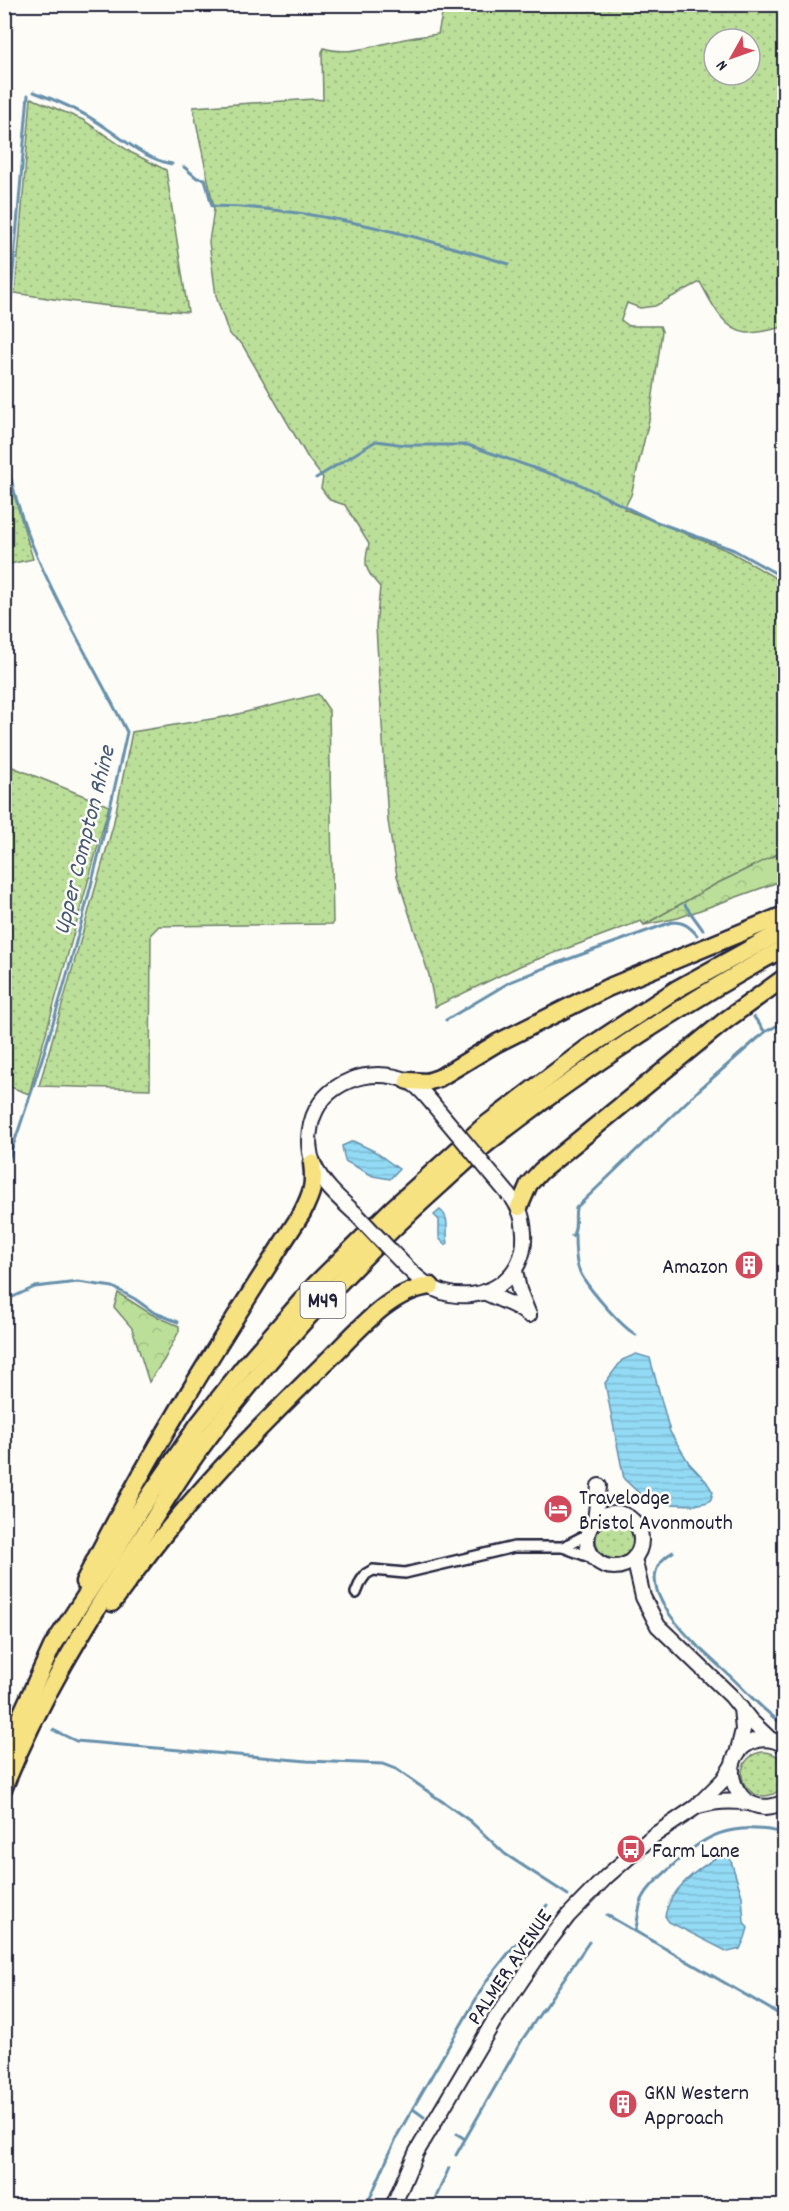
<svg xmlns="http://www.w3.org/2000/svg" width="789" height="2211" font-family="Dekko,sans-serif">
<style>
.grass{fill:url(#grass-dots);stroke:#6e806a;stroke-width:1.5;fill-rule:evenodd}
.forest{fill:url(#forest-crowns);stroke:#6e806a;stroke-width:1.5}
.water{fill:url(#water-rules);stroke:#6690ab;stroke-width:1.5}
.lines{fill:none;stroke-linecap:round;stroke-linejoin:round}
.stream{stroke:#6690ab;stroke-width:3}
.street-casing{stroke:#22223b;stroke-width:14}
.secondary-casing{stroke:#22223b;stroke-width:18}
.highway-casing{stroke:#22223b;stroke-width:21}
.street{stroke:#fdfcf7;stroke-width:9}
.secondary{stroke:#fdfcf7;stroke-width:14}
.highway{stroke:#f7e281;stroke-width:16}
.secondary-bridge-casing{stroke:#22223b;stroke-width:18;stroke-linecap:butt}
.secondary-bridge{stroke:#fdfcf7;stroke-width:14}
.labels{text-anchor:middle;stroke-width:5;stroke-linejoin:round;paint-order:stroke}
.shield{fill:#fdfcf7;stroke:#646373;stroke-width:1.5}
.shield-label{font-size:21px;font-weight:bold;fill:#22223b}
.poi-label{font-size:22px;fill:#22223b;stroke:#fdfcf7;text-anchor:start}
.street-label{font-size:22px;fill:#22223b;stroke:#fdfcf7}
.water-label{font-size:24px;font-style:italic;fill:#445973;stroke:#fdfcf7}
</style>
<defs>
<pattern id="grass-dots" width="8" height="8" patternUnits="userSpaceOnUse" patternTransform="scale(1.5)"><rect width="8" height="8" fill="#bbdf99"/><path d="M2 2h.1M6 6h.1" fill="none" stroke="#a0bf85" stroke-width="1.8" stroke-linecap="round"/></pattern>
<pattern id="forest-crowns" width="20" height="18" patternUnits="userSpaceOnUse" patternTransform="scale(1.5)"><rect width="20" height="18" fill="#bbdf99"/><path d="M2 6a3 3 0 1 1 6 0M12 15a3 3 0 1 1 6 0" fill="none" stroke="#a0bf85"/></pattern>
<pattern id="water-rules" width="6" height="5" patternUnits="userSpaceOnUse" patternTransform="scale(1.5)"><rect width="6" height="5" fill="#93daf5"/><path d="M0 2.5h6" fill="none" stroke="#7ebbd3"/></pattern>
</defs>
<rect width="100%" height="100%" fill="#fdfcf7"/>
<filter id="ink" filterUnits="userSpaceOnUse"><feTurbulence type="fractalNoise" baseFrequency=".0167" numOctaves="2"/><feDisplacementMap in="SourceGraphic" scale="12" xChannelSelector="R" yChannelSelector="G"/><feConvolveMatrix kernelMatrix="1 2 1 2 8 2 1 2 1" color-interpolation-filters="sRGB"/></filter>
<g filter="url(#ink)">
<g class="grass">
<path d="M444,5H784V327C773,329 759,333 747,333C723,331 710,300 700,282L655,306L640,308L627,303L621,320L629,326H660L662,331L650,416L631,495L624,509L731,552L784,583V851L716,884L644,925L641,921L522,965L435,1007L429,975L397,876L388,821L376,627L380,587C365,570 363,565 369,544L345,505L330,500L321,488L323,478L308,458L242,344L229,334L216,296L209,242L214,209L193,107L314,99L323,100L322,52L324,48C348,56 376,45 400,40C412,37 425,36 438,34ZM714,39H750V75H714Z"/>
<path d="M31,98L83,120L132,153L166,170L188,312C129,309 73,303 15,293Z"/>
<polygon points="5,464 33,559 5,565 4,565"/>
<polygon points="318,694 329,710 333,924 159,926 151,934 150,1089 39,1086 113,826 132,732 230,716"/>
<polygon points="5,764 109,806 29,1094 5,1085"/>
<circle cx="615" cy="1540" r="19"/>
<circle cx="764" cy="1774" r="22"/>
</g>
<g class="forest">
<polygon points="784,851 784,880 678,918 644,925 716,884"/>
<polygon points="118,1293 151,1314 179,1326 179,1331 164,1360 149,1382 132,1328 114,1307"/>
</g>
<g class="water">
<polygon points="353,1141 374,1151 399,1169 390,1179 373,1176 345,1161 342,1146"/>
<path d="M440,1210C451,1218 445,1231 448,1243L445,1245L439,1238V1220L434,1215Z"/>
<polygon points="636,1354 650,1358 670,1432 689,1463 706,1481 713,1492 711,1499 708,1502 695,1505 669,1504 640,1494 624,1479 605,1383 622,1360"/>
<path d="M720,1855H726L730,1858L742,1896L744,1922L748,1928L745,1938L740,1949L728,1952L669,1922L665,1916C670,1888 698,1869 720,1855Z"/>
</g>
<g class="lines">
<g class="stream">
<path d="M34,92C55,100 75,108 94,120C119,135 143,159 172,164"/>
<path d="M184,167L197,178L205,179L212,206C314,207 413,235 509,264"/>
<polyline points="4,379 28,95"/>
<path d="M4,440C16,545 81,639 127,732C95,880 56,1029 4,1171"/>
<polyline points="316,478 376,441 405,445 468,445 577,483 654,521 734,550 784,578"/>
<polyline points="685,905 703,930"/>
<polyline points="754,1017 765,1032"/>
<path d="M446,1020L510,982L552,965L672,922C684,922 689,926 697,935"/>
<path d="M575,1234C575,1245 575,1257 578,1267C583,1284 621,1326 636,1335"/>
<path d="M572,1236C578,1228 574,1218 576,1208L700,1089L765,1032L784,1022"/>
<polyline points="4,1301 35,1287 78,1282 113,1287 135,1299 153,1312 178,1322"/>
<path d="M673,1552C618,1583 705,1653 729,1675C747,1692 763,1711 784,1725"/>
<polyline points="53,1730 76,1741 307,1761 383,1764 396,1769 470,1821 505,1854 568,1895"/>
<polyline points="607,1915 784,2017"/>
<path d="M635,1931C639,1920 637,1907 644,1896C650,1885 660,1877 669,1869C704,1834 731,1822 780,1832"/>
<polyline points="413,2109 424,2117"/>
<polyline points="457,2134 465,2139"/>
<polyline points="456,2155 522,2040 589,1942"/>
<polyline points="318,2206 326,2204 340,2206"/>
<polyline points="359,2206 365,2203 371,2196 398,2134 487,1980 547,1905"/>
<polyline points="432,2206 449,2168"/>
</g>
<g class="street-casing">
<g id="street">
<polyline points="563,1547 588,1534"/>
<polyline points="356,1593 361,1581 366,1574 373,1570 405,1573 514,1547 563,1547 595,1559"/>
</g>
</g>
<g class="secondary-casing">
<g id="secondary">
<path d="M356,1214C341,1200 323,1185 314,1165C308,1152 308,1138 311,1124C321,1082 370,1065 408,1081C418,1085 425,1095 432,1103"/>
<path d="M389,1249C405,1265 420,1284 442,1292C483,1305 527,1279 524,1233C523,1220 521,1210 513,1199"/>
<polyline points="515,1270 519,1290 529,1315"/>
<polyline points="484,1292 515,1306 529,1315"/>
<circle cx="614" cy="1540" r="27"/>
<polyline points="595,1521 599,1486"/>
<polyline points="634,1558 643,1597 658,1626 731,1696 751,1721 770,1739"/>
<path d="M784,1745C776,1740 767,1738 757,1740C710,1753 735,1826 784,1802"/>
<polyline points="737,1754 743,1730 741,1708"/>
<path d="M698,1806C715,1801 731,1800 749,1803"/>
<polyline points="393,2206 416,2153 494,2021 542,1950 568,1916 606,1877 653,1836 696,1807 723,1780 732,1766"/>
</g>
</g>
<g class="highway-casing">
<g id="highway">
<polyline points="408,1081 427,1082 439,1078 497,1043 607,988 784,915"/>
<polyline points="519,1207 529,1184 541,1171 726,1020 784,978"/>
<path d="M84,1582C148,1454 224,1333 302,1213C312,1193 315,1185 312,1163"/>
<path d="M112,1603C131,1578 150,1551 170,1527C217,1470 270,1417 323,1365C353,1337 388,1290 431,1286"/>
<polyline points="4,1752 52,1647 113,1554 139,1511 198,1425 243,1368 316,1284 392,1209 483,1127 586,1049 677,989 784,930"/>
<path d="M4,1787C38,1702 85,1626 134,1550C158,1513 181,1473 208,1438C277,1347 353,1263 438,1187C457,1170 475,1152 495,1137C587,1066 683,1004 784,948"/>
</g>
</g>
<use href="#street" class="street"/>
<use href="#secondary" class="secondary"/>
<use href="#highway" class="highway"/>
<g class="secondary-bridge-casing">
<g id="secondary-bridge">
<polyline points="432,1103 509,1195"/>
<polyline points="356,1214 389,1249"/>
</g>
</g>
<use href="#secondary-bridge" class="secondary-bridge"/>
</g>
</g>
<defs>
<g id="building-disc" transform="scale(1.5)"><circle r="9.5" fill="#d1495b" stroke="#fdfcf7"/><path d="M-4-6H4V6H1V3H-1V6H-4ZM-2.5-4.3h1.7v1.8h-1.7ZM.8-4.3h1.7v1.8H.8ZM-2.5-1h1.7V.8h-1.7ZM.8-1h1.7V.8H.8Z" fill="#fff"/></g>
<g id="hotel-disc" transform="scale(1.5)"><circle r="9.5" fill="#d1495b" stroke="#fdfcf7"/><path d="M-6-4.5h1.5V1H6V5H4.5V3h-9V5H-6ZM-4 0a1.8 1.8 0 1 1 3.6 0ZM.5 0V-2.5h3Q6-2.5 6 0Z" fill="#fff"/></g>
<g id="bus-disc" transform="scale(1.5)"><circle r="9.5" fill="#d1495b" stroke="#fdfcf7"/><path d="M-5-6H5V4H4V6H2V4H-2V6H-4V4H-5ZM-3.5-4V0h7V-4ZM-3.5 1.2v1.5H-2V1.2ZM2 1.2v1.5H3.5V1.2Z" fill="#fff"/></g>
</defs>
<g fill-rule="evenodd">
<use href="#building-disc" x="749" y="1265"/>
<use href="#hotel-disc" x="558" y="1509"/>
<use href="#bus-disc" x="631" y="1849"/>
<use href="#building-disc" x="623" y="2104"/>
</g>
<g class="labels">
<rect class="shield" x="300.5" y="1282" width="45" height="36" rx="4.5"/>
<g class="shield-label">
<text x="323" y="1307">M49</text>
</g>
<g class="poi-label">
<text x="728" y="1273" text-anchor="end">Amazon</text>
<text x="579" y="1504">Travelodge<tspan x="579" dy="25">Bristol Avonmouth</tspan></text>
<text x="652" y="1857">Farm Lane</text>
<text x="644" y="2099">GKN Western<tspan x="644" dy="25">Approach</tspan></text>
</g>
<g class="street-label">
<text transform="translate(508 1966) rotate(-56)" y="8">PALMER AVENUE</text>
</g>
<g class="water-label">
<text transform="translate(83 840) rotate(-76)" y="8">Upper Compton Rhine</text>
</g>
</g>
<rect width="789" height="2211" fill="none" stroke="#fdfcf7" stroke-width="24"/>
<rect x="12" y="12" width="765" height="2187" fill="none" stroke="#22223b" stroke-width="2" filter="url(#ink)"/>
<g transform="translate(732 57) rotate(230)"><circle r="28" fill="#fdfcf7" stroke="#a5a5ac" stroke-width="1.5"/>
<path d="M0-4.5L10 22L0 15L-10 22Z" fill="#d1495b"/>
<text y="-9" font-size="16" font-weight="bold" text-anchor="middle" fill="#22223b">N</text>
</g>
</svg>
